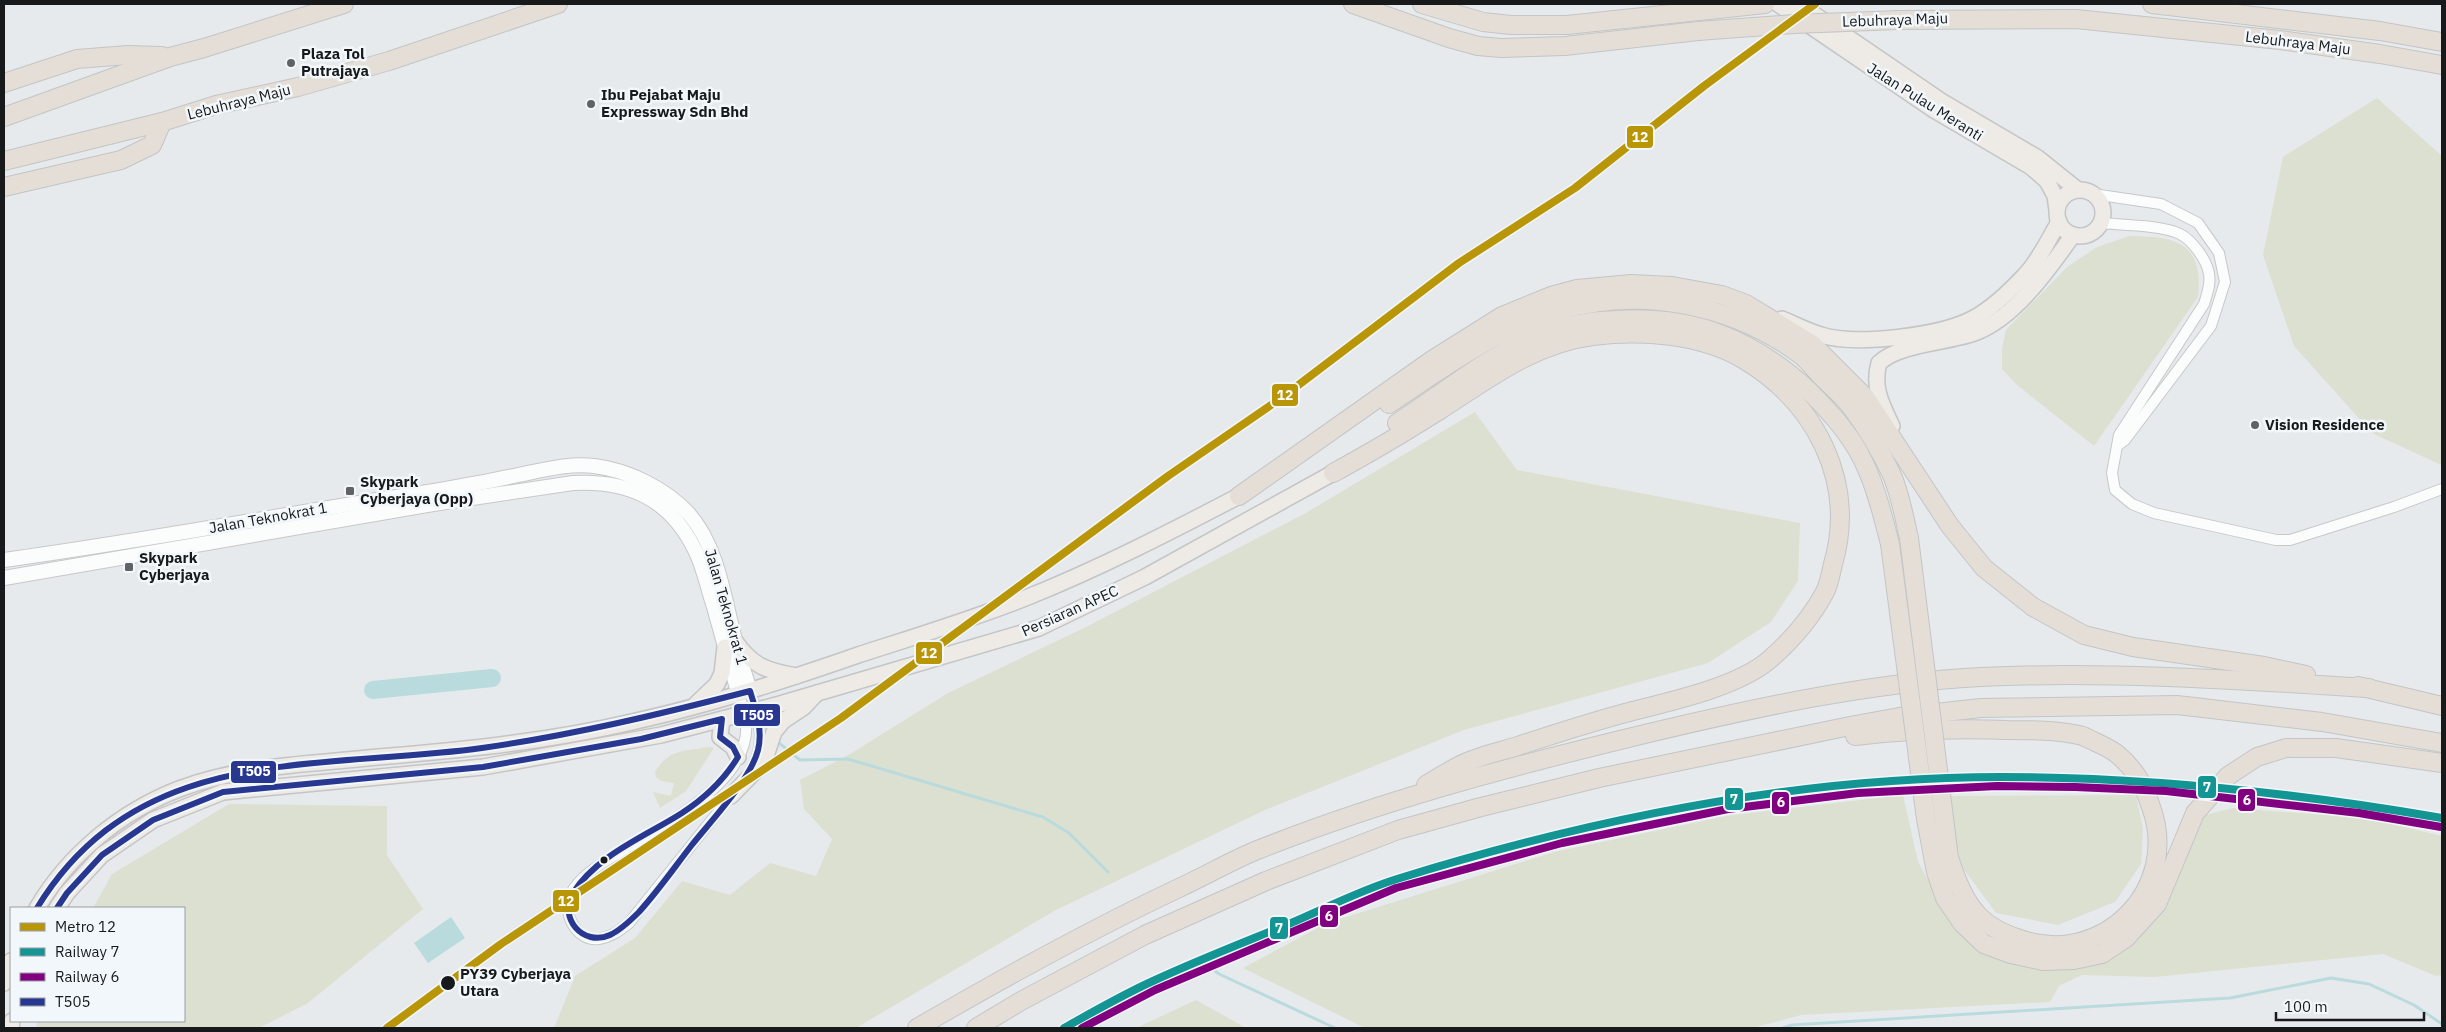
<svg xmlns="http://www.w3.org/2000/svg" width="2446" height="1032" font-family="'IBM Plex Sans',sans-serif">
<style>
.green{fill:#dce0d1}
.water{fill:#badbdd}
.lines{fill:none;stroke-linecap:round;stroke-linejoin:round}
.stream{stroke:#badbdd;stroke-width:3}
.river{stroke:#badbdd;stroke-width:18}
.street-casing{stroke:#c6c8c9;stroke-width:12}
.secondary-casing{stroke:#c6c8c9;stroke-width:16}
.primary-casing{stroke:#c3c5c6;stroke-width:18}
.highway-casing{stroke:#c3c5c6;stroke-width:20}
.street{stroke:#fbfcfc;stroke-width:10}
.secondary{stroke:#fbfcfc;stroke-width:14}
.primary{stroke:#eeeae5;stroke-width:15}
.highway{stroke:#e4ded7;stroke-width:18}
.highway-bridge-casing{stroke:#c3c5c6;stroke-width:20;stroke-linecap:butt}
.highway-bridge{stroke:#e4ded7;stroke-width:18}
.bus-1-casing{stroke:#f2f7fc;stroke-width:10}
.bus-1{stroke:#283890;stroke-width:6}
.rail-1-casing{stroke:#f2f7fc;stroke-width:11}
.rail-2-casing{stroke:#f2f7fc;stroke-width:11}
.rail-1{stroke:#139593;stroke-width:8}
.rail-2{stroke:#800080;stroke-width:8}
.metro-1-casing{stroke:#f2f7fc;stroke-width:11}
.metro-1{stroke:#b99608;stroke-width:8}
.poi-dot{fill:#606264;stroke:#f2f7fc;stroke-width:2}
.bus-dot{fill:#17191a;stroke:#f2f7fc;stroke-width:2}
.labels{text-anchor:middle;stroke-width:5;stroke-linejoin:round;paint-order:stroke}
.street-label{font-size:15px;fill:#17191a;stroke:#f2f7fc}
.poi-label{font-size:15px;font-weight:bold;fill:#17191a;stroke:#f2f7fc;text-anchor:start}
.stop-label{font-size:15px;font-weight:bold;fill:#17191a;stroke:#f2f7fc;text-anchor:start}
.line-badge{stroke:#f2f7fc;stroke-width:2}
.badge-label{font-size:14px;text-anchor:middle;font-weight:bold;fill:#fff}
</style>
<rect width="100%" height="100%" fill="#e7eaec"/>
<g class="green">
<polygon points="2377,98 2442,156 2441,465 2372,433 2294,346 2263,255 2283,157"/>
<path d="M2129,236C2176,236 2204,243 2198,297L2094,446L2017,385L2002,369V349L2006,330L2067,267L2097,247Z"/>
<polygon points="1475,412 1517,470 1800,523 1798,581 1771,622 1708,663 1464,730 1265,810 1056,910 856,1028 554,1028 575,976 635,938 682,881 730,895 770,863 816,876 832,839 804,809 800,780 850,754 948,693 1086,627 1304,514"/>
<path d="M709,747L714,748L686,791L660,808L653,792L671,796L674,783L661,781L656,777L655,772C670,748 683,752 709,747Z"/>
<polygon points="1903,795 1918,862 1948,915 1986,955 2041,968 2126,945 2201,816 2233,808 2366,818 2442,836 2442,975 2436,976 2383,954 2155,977 2082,975 2059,986 2050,1002 1801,1015 1753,1028 1365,1028 1243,968 1327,923 1554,852 1726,816"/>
<polygon points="2136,795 2143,829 2141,864 2115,902 2058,925 1996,913 1960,864 1948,796"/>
<polygon points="229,804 387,806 387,855 423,909 308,1003 259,1028 36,1028 37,1021 184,1021 184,908 93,908 112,874"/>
<polygon points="1196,1000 1246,1028 1136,1028"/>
</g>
<polygon class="water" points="451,917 465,938 428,963 414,943"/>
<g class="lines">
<g class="stream">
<polyline points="779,743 800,760 848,759 1043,817 1069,833 1108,872"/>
<polyline points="1208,965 1219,974 1335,1028"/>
<polyline points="1783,1028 1792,1025 2230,998 2331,978 2369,984 2414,1005 2442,1024"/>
</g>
<polyline class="river" points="373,690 492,678"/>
<g class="street-casing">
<g id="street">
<polyline points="2093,194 2161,204 2198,223 2219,253 2225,282 2211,326 2125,440 2117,446"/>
<path d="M2100,223C2121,225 2162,225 2180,234C2192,240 2207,260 2209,274C2211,284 2207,294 2204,304L2119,435L2112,473L2115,490L2132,504L2154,513L2276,540H2290L2394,507L2442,489"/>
<path d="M750,691C758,718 767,743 751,769"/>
<path d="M735,791L629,923C619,931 611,937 599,939C576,942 561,912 571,893C581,875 601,864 617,854C659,828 751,783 746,724C746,714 742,704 739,695"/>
</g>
</g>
<g class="secondary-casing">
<g id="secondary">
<path d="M4,560C148,540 291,513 434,491C463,486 491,481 518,475C543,470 569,463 594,466C628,470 666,489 689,514C718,547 724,598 735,640C739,657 745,674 750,691"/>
<path d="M4,578L433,504L573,483C629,480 671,499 696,552C704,569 708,589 714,607C722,636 730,665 739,695"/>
</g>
</g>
<g class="primary-casing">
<g id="primary">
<polyline points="1778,4 1934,110 2031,167 2047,181 2055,196 2057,210"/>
<polyline points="1799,4 1941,101 2038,158 2078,190"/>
<circle cx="2080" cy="213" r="23"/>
<path d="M1782,319C1794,324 1807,331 1821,335C1856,346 1941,336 1974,318C1992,308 2010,291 2024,276C2039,261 2048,240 2059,222"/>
<path d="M1892,426C1882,405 1872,387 1879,363C1900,343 1949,343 1977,332C2016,316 2049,269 2073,235"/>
<path d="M735,641C752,666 767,671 796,676"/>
<polyline points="696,704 717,684 722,673 725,647"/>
<polyline points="722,719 720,737 733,747 738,757"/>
<polyline points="731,796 764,762 774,732 783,721 804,707 817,693"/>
<path d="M37,908C69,854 120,812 179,789C242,765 312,764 378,757C464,750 552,741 636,721C713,704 787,680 861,654C917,636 973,619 1028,597C1100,568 1170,532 1239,496"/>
<polyline points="57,908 67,893 102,855 153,820 223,792 483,767 661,735 780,704 1039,628 1145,577 1333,473"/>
<polyline points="4,983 11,961"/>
<polyline points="11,1028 12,1021"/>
</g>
</g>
<g class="highway-casing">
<g id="highway">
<polyline points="1353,4 1449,38 1478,46 1501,48 1565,46 1698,31"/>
<polyline points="1422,4 1483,22 1511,25 1567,25 1765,4"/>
<polyline points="2152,4 2380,31 2442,42"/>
<polyline points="1899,20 2076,19 2280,40 2380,54 2442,65"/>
<polyline points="4,83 77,59 128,55 162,56"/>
<polyline points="4,117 170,57 204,48 344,4"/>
<polyline points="4,161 162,122 216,105 298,87 389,61 558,4"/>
<polyline points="4,187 121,160 152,145 162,122"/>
<path d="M1389,404C1442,369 1495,329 1557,311C1640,286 1733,304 1802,356C1809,362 1816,371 1823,378C1832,387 1844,397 1852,408C1865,426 1881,452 1891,473C1900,492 1904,517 1909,538"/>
<path d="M1397,423C1444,393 1489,355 1541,334C1565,325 1590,321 1615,320C1692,315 1752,338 1808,390C1827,409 1844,427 1858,451C1874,479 1882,513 1890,544"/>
<path d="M1333,473C1370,453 1405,432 1440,410C1488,379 1535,343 1593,336C1641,330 1700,334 1743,359C1815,402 1857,481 1833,564C1831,573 1829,584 1825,592C1811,618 1791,641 1769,660C1736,688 1667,702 1625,713C1589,723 1554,734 1518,746C1501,751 1483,755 1467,762C1453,768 1439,777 1426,785"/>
<polyline points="1239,496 1432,360 1502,316 1551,296 1577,289 1631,284 1672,286 1722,295 1746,304 1813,345 1865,397 1950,526 1984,568 2033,607 2084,635 2133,647 2264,666 2306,675"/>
<polyline points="2358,686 2442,706"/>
<path d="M1855,736C1905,730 1956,728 2007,730C2033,730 2058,730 2083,736"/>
<polyline points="2286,748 2336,748 2442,763"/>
<path d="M917,1028C1003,978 1090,930 1179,888C1205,876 1229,862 1255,851C1382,800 1516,765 1649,733C1758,707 1869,683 1980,677C2110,671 2239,680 2369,688"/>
<polyline points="976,1028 1021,1001 1145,935 1266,881 1398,830 1481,807 1599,778 1850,726 1899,717 1981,708 2177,705 2322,722 2442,743"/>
</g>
</g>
<use href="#street" class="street"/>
<use href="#secondary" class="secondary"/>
<use href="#primary" class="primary"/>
<use href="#highway" class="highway"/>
<g class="highway-bridge-casing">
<g id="highway-bridge">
<polyline points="1698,31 1794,24 1899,20"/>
<path d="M1909,538L1949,858C1956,878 1963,899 1978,915C1989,927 2004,934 2020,939C2102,968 2181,889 2151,807C2144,785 2135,769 2117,754C2107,746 2094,742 2083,736"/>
<polyline points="1890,544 1926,819 1936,872 1945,898 1962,923 1984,944 2011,954 2043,961 2074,960 2102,954 2126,938 2157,904 2195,813 2228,776 2257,757 2286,748"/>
</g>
</g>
<use href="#highway-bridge" class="highway-bridge"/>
<g class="bus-1-casing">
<path id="bus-1" d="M37,908C139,742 316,771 482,748C573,735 661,714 750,691C756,710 763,730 758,750C751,779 710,822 691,846C674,868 658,891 639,912C631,920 621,930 610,935C583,947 558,918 573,893C597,855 646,836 682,813C705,798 724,780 738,757L733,747L720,737L722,719L641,739L483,767L223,792L153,820L102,855L67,893L57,908"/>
</g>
<use href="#bus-1" class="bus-1"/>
<g class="rail-1-casing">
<path id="rail-1" d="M1064,1028C1093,1012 1122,995 1153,981C1198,960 1245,942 1291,923C1326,908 1361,890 1397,879C1591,819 1797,777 2001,777C2149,777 2296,793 2442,818"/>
</g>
<g class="rail-2-casing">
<polyline id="rail-2" points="1082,1028 1155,990 1396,888 1562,843 1728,809 1858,793 1997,786 2075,787 2166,791 2359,813 2441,827"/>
</g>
<use href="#rail-1" class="rail-1"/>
<use href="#rail-2" class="rail-2"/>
<g class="metro-1-casing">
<polyline id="metro-1" points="387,1028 501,944 841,718 1168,476 1284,396 1459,263 1575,188 1704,86 1815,4"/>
</g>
<use href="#metro-1" class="metro-1"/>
</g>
<g class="poi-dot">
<circle cx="291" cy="63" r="5"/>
<circle cx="591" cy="104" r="5"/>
<circle cx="2255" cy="425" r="5"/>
<rect x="345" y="486" width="10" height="10" rx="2.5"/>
<rect x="124" y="562" width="10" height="10" rx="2.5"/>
</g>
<g class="bus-dot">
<circle cx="604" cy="860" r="4.5"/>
<circle cx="448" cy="983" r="8"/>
</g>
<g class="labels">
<g class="street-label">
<text transform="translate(1895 20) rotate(-2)" y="5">Lebuhraya Maju</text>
<text transform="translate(2298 43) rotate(7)" y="5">Lebuhraya Maju</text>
<text transform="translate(239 102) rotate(-14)" y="5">Lebuhraya Maju</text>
<text transform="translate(1925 102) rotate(32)" y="5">Jalan Pulau Meranti</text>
<text transform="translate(268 518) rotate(-10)" y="5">Jalan Teknokrat 1</text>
<text transform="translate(726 607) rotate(74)" y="5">Jalan Teknokrat 1</text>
<text transform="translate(1070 611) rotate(-24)" y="5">Persiaran APEC</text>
</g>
<g class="poi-label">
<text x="301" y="59">Plaza Tol<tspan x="301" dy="17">Putrajaya</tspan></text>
<text x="601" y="100">Ibu Pejabat Maju<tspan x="601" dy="17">Expressway Sdn Bhd</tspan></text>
<text x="2265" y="430">Vision Residence</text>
<text x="360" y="487">Skypark<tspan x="360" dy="17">Cyberjaya (Opp)</tspan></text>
<text x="139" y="563">Skypark<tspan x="139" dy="17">Cyberjaya</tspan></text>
</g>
<g class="stop-label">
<text x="460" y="979">PY39 Cyberjaya<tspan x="460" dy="17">Utara</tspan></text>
</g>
</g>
<g class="line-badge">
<rect x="1626" y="125" width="28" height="24" rx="5" fill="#b99608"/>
<rect x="1271" y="383" width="28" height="24" rx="5" fill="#b99608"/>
<rect x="915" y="641" width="28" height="24" rx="5" fill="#b99608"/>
<rect x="733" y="703" width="48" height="24" rx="5" fill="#283890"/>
<rect x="230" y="760" width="47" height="24" rx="5" fill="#283890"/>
<rect x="2197" y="775" width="20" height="24" rx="5" fill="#139593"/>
<rect x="1724" y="787" width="20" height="24" rx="5" fill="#139593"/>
<rect x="2237" y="788" width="19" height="24" rx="5" fill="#800080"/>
<rect x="1771" y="791" width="19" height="24" rx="5" fill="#800080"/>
<rect x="552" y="889" width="28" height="24" rx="5" fill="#b99608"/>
<rect x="1319" y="904" width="20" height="24" rx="5" fill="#800080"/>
<rect x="1269" y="916" width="20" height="24" rx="5" fill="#139593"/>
</g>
<g class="badge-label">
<text x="1640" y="142">12</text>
<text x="1285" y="400">12</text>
<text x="929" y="658">12</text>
<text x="757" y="720">T505</text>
<text x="254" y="776">T505</text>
<text x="2207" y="792">7</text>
<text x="1734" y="804">7</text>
<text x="2247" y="805">6</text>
<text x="1781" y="807">6</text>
<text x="566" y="906">12</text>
<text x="1329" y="921">6</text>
<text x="1279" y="933">7</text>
</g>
<rect width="2446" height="1032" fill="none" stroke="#17191a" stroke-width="10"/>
<rect x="10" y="907" width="175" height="115" fill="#f2f7fc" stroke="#9a9ea2"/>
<rect x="20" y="923" width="25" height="8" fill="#b99608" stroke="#9a9ea2"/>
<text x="55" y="932" font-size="15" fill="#17191a">Metro 12</text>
<rect x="20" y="948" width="25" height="8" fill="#139593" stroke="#9a9ea2"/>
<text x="55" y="957" font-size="15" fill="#17191a">Railway 7</text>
<rect x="20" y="973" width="25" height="8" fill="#800080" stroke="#9a9ea2"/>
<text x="55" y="982" font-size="15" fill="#17191a">Railway 6</text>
<rect x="20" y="998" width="25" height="8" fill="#283890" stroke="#9a9ea2"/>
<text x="55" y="1007" font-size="15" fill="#17191a">T505</text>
<path d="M2276 1012v8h148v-8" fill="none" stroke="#17191a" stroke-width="2.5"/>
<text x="2284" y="1012" font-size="15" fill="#17191a" stroke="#f2f7fc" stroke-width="4" paint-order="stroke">100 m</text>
</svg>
